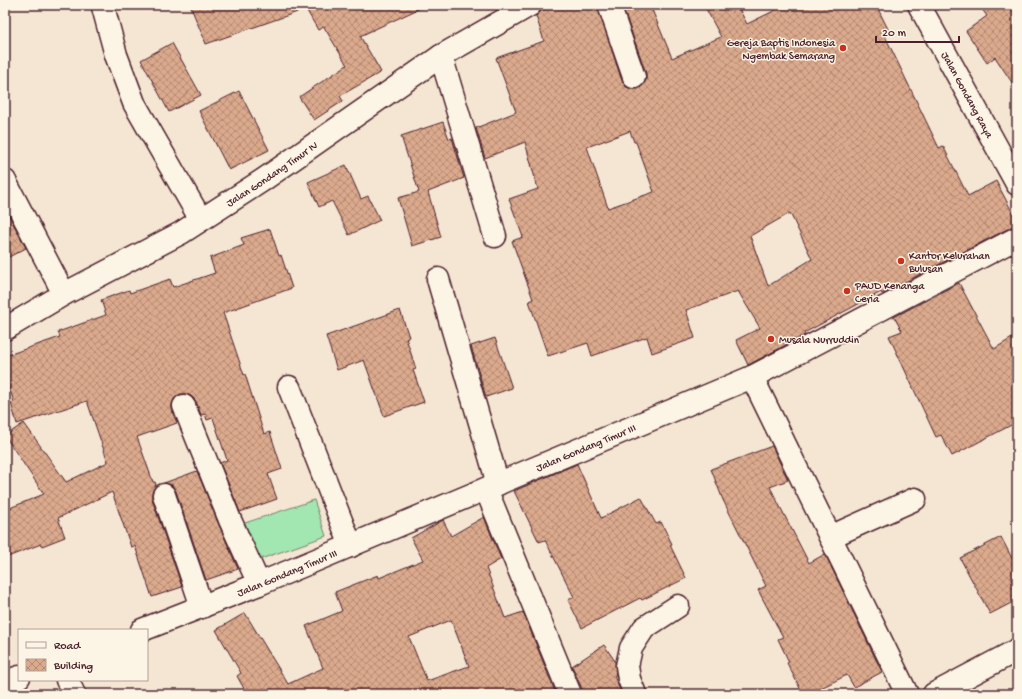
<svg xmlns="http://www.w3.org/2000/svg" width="1022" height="699" font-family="'Gochi Hand',sans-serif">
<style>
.pitch{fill:#a2e6b1;stroke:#76826e}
.building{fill:url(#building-cross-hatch);stroke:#4a1f2b;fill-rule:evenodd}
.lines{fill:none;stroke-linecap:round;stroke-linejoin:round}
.minor-casing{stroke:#4a1f2b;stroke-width:25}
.minor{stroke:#fcf5e5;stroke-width:22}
.poi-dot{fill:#c8321e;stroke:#fcf5e5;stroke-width:1.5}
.labels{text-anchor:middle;stroke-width:3;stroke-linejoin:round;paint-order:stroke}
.poi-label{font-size:11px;fill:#4a1f2b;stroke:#fcf5e5;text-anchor:start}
.street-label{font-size:11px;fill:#4a1f2b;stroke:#fcf5e5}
</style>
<defs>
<pattern id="building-cross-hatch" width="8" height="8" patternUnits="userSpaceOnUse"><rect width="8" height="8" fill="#dbaa8d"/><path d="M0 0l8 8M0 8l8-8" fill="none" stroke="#b48a73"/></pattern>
</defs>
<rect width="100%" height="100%" fill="#f5e6d3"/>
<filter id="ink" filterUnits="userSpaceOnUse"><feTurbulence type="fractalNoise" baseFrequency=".025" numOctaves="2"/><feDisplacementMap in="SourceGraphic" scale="8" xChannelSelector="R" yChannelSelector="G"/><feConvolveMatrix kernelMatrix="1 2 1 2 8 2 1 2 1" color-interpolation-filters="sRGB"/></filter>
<g filter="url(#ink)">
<polygon class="pitch" points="314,500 326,536 258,560 245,523"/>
<g class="building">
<polygon points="190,5 427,5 360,36 381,72 340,96 343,101 314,120 299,97 347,65 324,27 318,30 306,9 206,44"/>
<path d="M560,5H597L622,81L626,87L632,89H638L643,85L646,79V73L623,8L630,5H650L672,58L721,37L704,5H737L747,24L786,5H876L890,33L885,36L939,148L943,146L968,196L996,181L1017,221V224L882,294L881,292L804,333L805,335L748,365L736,340L760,328L738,291L686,310L695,338L652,353L647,337L592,356L588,343L548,356L529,301L533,299L512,241L523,237L509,199L538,189L525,142L485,158L476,128L516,112L496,58L544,41L536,16L541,11ZM630,131L634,142H636L654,192L608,208L587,147ZM790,213L812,259L768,286L750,236Z"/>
<polygon points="979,5 1017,5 1017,90 995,57 987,63 966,31 987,16"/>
<polygon points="172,43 201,95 169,112 141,60"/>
<polygon points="239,91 269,150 229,170 199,111"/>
<polygon points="443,122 449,139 452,138 464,178 428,192 441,237 412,246 398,198 419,192 401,136"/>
<polygon points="346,165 361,199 368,196 380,220 349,235 332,201 319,207 308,182"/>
<polygon points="5,208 26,248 5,259"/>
<polygon points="270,229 279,256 281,255 292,288 223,313 244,375 245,374 264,434 270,432 282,469 268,474 277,499 240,512 220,463 227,460 213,418 207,420 205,414 201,415 196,401 191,396 185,394 180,394 174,399 172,405 172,411 177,423 137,437 153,482 155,482 156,485 152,492 152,499 182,587 152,597 135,546 131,547 112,492 58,518 65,537 42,546 41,544 5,558 5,510 44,494 5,436 24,423 66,482 108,462 87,401 17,424 11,403 14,402 5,375 5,356 60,337 58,332 106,315 101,300 129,290 130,293 170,279 173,287 215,273 210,258 244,245 241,238"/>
<polygon points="959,283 994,349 1017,335 1017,422 952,456 941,435 936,437 889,336 902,331 894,317"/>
<polygon points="400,310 409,337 406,338 416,369 413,370 424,402 384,416 364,360 337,370 326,336"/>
<polygon points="495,338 512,388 486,397 471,346"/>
<polygon points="772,446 788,480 770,487 809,563 825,554 882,672 854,687 847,675 809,694 803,694 787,663 789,662 778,639 783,637 758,590 766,586 723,500 711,469"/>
<polygon points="577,464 601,518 641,497 656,524 661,522 672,544 670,545 686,578 642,600 640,598 582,628 568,600 574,597 545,540 539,542 514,491"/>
<polygon points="197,471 219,525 238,569 206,580 176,491 172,485 164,483"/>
<path d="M484,517L501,559L486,568L505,618L523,612L556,694H247L237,676L241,673L216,630L245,613L288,684L323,668L306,626L342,611L335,592L378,575L379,578L423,560L411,538L443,520L451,536ZM451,620L469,666L427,681L409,637Z"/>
<polygon points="1001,537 1017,568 1017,600 990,614 960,558"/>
<polygon points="604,645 615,661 616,675 614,676 622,694 582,694 582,689 572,666"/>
</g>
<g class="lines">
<g class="minor-casing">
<g id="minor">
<polyline points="609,5 634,77"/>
<path id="s1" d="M919,5L1017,184"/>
<polyline points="103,7 116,55 134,103 201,220"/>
<polyline points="441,56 495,236"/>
<polyline points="5,181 64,294"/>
<polyline points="438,279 498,484"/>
<path id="s2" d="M5,329L64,294L181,233L263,180L441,56L530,5"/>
<polyline points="752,377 907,694"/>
<polyline points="289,387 351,546"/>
<polyline points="184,406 230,520 259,584"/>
<polyline points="486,489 570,694"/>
<polyline points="164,495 202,607"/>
<polyline points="830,537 915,499"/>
<path id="s3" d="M142,630L259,584L752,377L1017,238"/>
<polyline points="67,680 74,694"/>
<polyline points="5,682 19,677"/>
<polyline points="635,694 629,679 627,666 631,648 644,628 678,606"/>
<polyline points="934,694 1017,650"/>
</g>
</g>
<use href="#minor" class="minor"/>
</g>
</g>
<g class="poi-dot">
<circle cx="843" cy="48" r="4"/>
<circle cx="901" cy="261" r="4"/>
<circle cx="847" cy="291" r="4"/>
<circle cx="771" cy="339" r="4"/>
</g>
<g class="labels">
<g class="poi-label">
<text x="835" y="46" text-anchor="end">Gereja Baptis Indonesia<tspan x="835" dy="13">Ngembak Semarang</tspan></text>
<text x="909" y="259">Kantor Kelurahan<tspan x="909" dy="13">Bulusan</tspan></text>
<text x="855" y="289">PAUD Kenanga<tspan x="855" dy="13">Ceria</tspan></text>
<text x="779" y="343">Musala Nurruddin</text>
</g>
<g class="street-label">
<text dy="4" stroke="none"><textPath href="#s1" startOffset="102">Jalan Gondang Raya</textPath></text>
<text dy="4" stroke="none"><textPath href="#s2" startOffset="309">Jalan Gondang Timur IV</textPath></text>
<text dy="4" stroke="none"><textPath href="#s3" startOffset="480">Jalan Gondang Timur III</textPath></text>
<text dy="4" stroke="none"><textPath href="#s3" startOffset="156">Jalan Gondang Timur III</textPath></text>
</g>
</g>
<rect width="1022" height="699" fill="none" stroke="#fcf5e5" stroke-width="20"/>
<rect x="10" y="10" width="1002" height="679" fill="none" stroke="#4a1f2b" stroke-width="1.5" filter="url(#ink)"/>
<rect x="18" y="629" width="130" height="52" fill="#fcf5e5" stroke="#b59f9b"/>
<rect x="26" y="642" width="20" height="6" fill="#fcf5e5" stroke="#b59f9b"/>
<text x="54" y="649" font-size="12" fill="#4a1f2b">Road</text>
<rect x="26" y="659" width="20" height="12" fill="url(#building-cross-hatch)" stroke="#b59f9b"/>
<text x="54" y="669" font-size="12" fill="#4a1f2b">Building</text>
<path d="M876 36v6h83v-6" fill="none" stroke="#4a1f2b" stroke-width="2"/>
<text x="882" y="36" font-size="12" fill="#4a1f2b" stroke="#fcf5e5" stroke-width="3" paint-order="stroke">20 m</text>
</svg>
